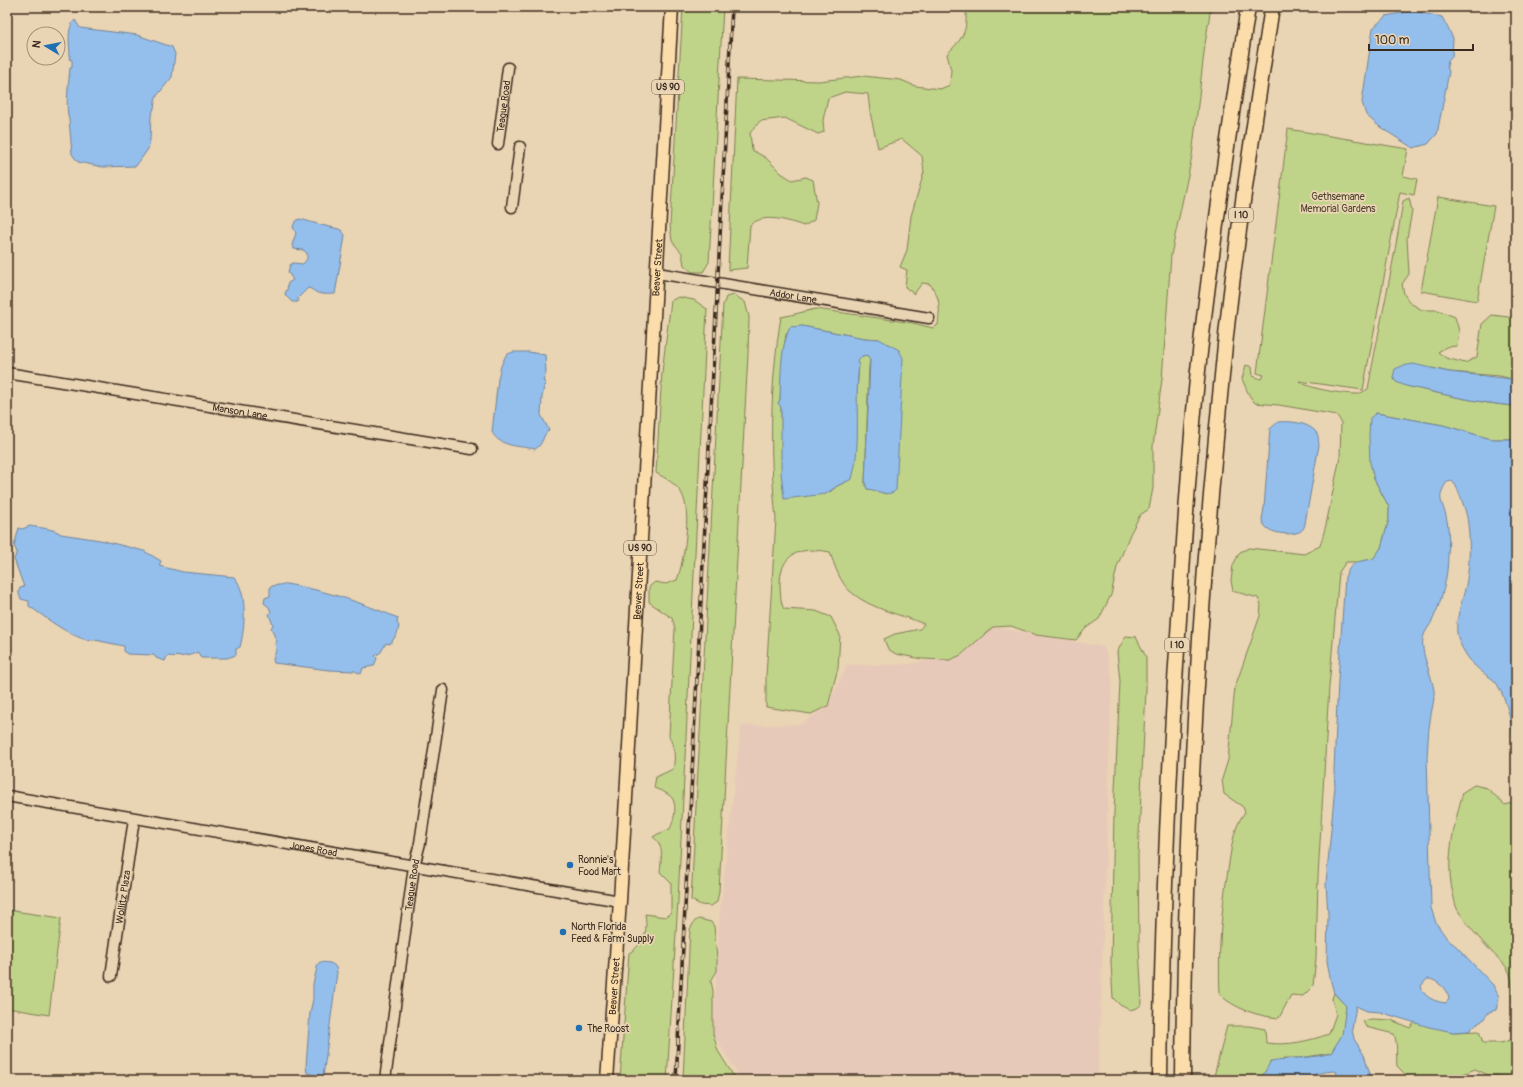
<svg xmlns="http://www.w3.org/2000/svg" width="1523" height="1087" font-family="Pangolin,sans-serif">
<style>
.built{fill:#e7c9b9}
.green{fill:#c0d489;stroke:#7e7f54;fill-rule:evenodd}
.water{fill:#94bfed;stroke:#70839a;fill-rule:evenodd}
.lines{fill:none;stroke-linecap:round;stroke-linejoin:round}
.minor-casing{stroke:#3b2a1e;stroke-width:13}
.major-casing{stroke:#3b2a1e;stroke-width:15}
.highway-casing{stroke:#3b2a1e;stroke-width:17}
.minor{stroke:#e9d4b3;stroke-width:10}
.major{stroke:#fbddab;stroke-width:12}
.highway{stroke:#fbddab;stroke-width:14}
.rail-casing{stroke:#3b2a1e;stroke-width:3.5}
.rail{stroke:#e9d4b3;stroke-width:2;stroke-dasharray:6;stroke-linecap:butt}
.poi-dot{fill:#1f6fb2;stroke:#e9d4b3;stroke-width:1.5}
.labels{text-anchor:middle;stroke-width:3.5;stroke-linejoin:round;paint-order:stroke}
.shield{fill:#e9d4b3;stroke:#6f5d4b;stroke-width:1}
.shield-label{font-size:9px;font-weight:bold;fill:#3b2a1e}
.street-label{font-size:10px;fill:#3b2a1e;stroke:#e9d4b3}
.park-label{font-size:10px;fill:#4f442e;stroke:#e9d4b3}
.poi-label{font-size:10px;fill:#3b2a1e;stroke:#e9d4b3;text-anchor:start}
</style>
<rect width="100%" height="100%" fill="#e9d4b3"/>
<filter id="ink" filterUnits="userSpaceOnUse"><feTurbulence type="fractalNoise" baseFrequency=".025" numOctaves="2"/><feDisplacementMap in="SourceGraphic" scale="8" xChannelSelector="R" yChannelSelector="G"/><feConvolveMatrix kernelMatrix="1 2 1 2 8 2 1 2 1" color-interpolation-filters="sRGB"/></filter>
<g filter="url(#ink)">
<polygon class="built" points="993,627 1104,647 1112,677 1098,1080 742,1080 713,1034 719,920 741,726 801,724 828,706 847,665 902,665 961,655"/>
<g class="green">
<polygon points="683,7 723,7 709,262 703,272 692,272 684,265 682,253 672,241 670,225"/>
<path d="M966,7H1211L1205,44L1192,156L1171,255L1162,379L1153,446V488L1149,509L1140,515L1130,534L1117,567L1111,595L1099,619L1086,628L1076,640L1036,635L1011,626L993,627L961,655L950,660L922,659L896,654L888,649L884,639L895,634L920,629L924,624C901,614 872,610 851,592C841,584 834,565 830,552C800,546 779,553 780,587C781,595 780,602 784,609L816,611L831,617L840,635L838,668L828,706L811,714L766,707V676L776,519C769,452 770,384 781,317C794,315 804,311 816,309L913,323L933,328L938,325C940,307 941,299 930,284L922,283L914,294L905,287L907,270L900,267L907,250L911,216L924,172L922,156L902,139L878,148L870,112L868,94L845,92L828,98L823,120L824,132L818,134L785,118L760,121L750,133L752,150L766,158L781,173L792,180L806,177L813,180L817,203L814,220L804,226C788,221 765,212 750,225L747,268L728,270L737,79L819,81L863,76L901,80L915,86L940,89L950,85L951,70L947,54C965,36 967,32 966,7ZM802,326L864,338L879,339L886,494L873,489H867L865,483L869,365L870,360L867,355L862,356L858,360L859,364L856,407L846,482L837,486L830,492L782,456L781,406L778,403L780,400L782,363L786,334Z"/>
<path d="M1288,129L1408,149L1403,176L1417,179L1414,195L1400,192L1363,390L1299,381C1309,389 1343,394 1357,394C1360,394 1364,391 1368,389C1379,326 1394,265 1403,201L1409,198L1412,211L1407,238L1409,274L1402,284L1404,294L1410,303L1422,310H1438L1455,317L1459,331L1457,346L1446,347L1438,352L1446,358L1465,363L1477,357L1482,324L1492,315L1516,318V383L1512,379L1500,376L1449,372L1432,368L1406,386C1442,394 1478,403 1514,406L1516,405V439H1491L1443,425L1376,413L1374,479L1389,507V519L1381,548L1373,559L1357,562H1346L1339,572L1329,687L1318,877L1316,958L1313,986L1303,996L1291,995L1279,1018C1257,1016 1236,1009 1220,995C1218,951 1221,913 1228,870C1231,851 1233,827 1245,812L1243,807L1224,794L1222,779L1228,760L1235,687L1260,616L1261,605L1258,598L1233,591L1231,581L1233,565L1240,552L1249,548L1304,554L1320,546L1326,525L1340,457L1341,422L1337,415L1279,405L1255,403L1249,395L1242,379L1246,365L1252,367L1253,376L1261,379L1264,375L1257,373Z"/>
<polygon points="1438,197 1494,206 1477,301 1421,291"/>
<polygon points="734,295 745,302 749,317 748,354 719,891 717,902 711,906 701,905 691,900 723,305 726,297"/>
<path d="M678,297L694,300L707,309L678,900L667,1080H620L629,953C645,943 648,931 645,914L665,917L671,913V883L660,872C661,860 665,845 653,837L658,834L670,829C674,820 679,802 669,795C665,792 659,790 654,788L656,777L673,769C676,756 674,747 669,736L675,628L672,618L649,602V587L655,582L666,584L677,580C684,561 692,513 682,494C677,484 665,478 656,473L662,372L671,301Z"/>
<polygon points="1126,636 1136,637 1146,657 1146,690 1138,855 1139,947 1142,1004 1137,1008 1130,1010 1120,1005 1113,998 1111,963 1114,812 1120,681 1117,652"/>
<path d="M1516,766V1014C1508,1001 1517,983 1507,968C1502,961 1495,956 1490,950C1479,938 1468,926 1459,912C1456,908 1455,903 1454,898C1444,863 1454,826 1463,792L1474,785L1487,788L1505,805L1514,802Z"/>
<polygon points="7,910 61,918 49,1015 7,1008"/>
<polygon points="699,919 711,922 714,926 717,959 717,971 711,981 713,991 713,1034 718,1051 736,1080 683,1080 690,929 695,921"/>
<path d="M1334,993L1346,1006L1343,1034L1331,1053L1300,1058H1284L1263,1075L1262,1080H1213L1227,1026H1249L1265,1029L1266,1043C1288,1046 1309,1041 1329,1034L1336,1014L1332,999Z"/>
<path d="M1372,1019L1391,1020L1410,1028L1415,1022L1453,1032L1479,1031L1483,1043H1501L1516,1038V1080L1509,1077L1488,1075L1475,1069L1448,1080H1417L1407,1076L1397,1066C1396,1055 1398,1044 1394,1034L1366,1027L1363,1021Z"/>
</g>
<g class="water">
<polygon points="1412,11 1442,17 1453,38 1452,57 1448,61 1447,66 1449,72 1437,134 1428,144 1413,148 1380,127 1366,115 1362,102 1373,28 1386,16"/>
<path d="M75,20L80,28L137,35L172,47L175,54L172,77L156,97L154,108L151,116L150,140L148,149L136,166L103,167L78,162L72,154L69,119C65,109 69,80 70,68H72V60L69,59L70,56C70,45 66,28 75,20Z"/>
<path d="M300,219L321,225L339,229L342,231L345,235L344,242L335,294C329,294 324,295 318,293C314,292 313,289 308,288L298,298V302H292L286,296L285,293L287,290L288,283L293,280L288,272L290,265L293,263L303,264L307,259V253L303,250L294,249L292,245L296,233L293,227C294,223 296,220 300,219Z"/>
<path d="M802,326L864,338L879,339L899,350L903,358L896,490C888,498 878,490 867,489L865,483L870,360L867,355L862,356L858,360L859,364C854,400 862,445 852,479L837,486L826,494L784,499L781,473V407L778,403L780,400C781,376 780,348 790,327Z"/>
<path d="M513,352H529L545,355L546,373L543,381L545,382L542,397L541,415L549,430C542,435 544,444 535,449C521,446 499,447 492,432L498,379L501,366L506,355Z"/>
<path d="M1413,364L1449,372L1512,379L1516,383V405L1515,406C1478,403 1442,394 1406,386L1396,382L1393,377L1395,369L1402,366Z"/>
<path d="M1376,413L1443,425L1491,439H1516V755C1512,731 1510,705 1497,684C1493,678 1487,676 1481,671C1470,663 1459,646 1457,633C1455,615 1465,596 1467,579C1470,561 1470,541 1468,524C1467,512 1461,498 1456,486L1452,481L1447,482C1434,500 1445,504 1447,521C1449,530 1449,546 1448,555C1448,576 1442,600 1433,619C1430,626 1425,630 1423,638C1420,653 1432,674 1434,691C1435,700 1431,711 1430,721C1428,732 1428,745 1427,757L1431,908L1436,923L1448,940L1456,946L1493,985L1499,997L1496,1010L1489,1012L1482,1021L1475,1025L1469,1031L1453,1032L1429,1027L1380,1012L1367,1011L1356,1006L1352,1029L1354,1039L1364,1055L1372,1080H1335L1337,1072L1333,1071L1325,1072L1315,1074L1306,1080H1262L1263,1075L1271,1061C1291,1057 1311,1059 1331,1053L1342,1035L1346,1006L1334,993L1331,982L1327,961L1328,914L1326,884L1335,786L1334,770L1338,681L1345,577C1352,560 1358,562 1373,559L1381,548L1389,519V507L1374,479L1370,463L1369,436L1370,418ZM1427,979C1436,978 1448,990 1449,999L1446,1003C1435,1002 1423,997 1421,986Z"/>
<path d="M1278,422C1289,421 1308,422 1316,432C1319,436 1318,440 1319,445L1305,523C1305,525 1304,527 1303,529C1297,537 1273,534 1267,528C1264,526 1263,522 1262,520L1264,508L1270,429Z"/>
<path d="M30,526C39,528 53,528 61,534L100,540L144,551L161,561L159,566L183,572L234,577C248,592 245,628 240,647L236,649V655L227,658H201L198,652C188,657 178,657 167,656L165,661L156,658L154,655L127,654L124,651V646L90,639V641C67,635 48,619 29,606V601L21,599C19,595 18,592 20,588L24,587L14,559L17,552L14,546L19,528L22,529Z"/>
<path d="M286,584C325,590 362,603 398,618L397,623L399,626L397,634L390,644L386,643L381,652L375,656L377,658L374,666L363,668L361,674L355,671L329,670L274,663L273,659L276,651L275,643L277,642L271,628L273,625L269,614L271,612L269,607L264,603L265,598L270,596V588L272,586Z"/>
<path d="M320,962C329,963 336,962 337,972L323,1077L307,1073L306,1066L310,1013L313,999V984L318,964Z"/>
</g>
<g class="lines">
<g class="minor-casing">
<g id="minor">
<path id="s1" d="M498,144L508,68"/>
<polyline points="512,207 520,147"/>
<path id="s2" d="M657,273L929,318"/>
<path id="s3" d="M7,373L472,449"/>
<path id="s4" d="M7,796L620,901"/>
<path id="s5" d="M111,976L134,819"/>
<path id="s6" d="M385,1080L414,866L420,843L443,690"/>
</g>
</g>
<g class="major-casing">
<g id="major">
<path id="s7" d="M607,1080L620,901L672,7"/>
</g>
</g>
<g class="highway-casing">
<g id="highway">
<path d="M1160,1080C1162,921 1169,763 1180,604C1185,523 1190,442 1199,361C1212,243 1230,125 1248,7"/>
<path d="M1183,1080C1185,834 1200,589 1225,345C1237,232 1255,119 1272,7"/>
</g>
</g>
<use href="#minor" class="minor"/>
<use href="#major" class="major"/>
<use href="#highway" class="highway"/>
<g class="rail-casing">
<polyline id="rail" points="676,1080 732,7"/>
</g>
<use href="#rail" class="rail"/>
</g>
</g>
<g class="poi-dot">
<circle cx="570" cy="865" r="4"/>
<circle cx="563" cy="932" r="4"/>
<circle cx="579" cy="1028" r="4"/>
</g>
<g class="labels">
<g class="shield">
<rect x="652" y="80" width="32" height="14" rx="3"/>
<rect x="1229" y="208" width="24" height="14" rx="3"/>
<rect x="624" y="541" width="32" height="14" rx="3"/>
<rect x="1165" y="638" width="24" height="14" rx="3"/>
</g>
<g class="shield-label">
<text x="668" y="90">US 90</text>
<text x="1241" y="218">I 10</text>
<text x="640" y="551">US 90</text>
<text x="1177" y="648">I 10</text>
</g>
<g class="street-label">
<text dy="4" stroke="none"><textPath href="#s1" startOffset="38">Teague Road</textPath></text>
<text dy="4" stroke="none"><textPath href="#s7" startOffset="814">Beaver Street</textPath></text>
<text dy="4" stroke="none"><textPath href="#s2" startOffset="138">Addor Lane</textPath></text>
<text dy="4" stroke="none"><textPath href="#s3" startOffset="236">Manson Lane</textPath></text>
<text dy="4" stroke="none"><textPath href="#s7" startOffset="490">Beaver Street</textPath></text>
<text dy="4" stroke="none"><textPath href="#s4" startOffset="311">Jones Road</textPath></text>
<text dy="4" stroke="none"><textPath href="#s6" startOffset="197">Teague Road</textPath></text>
<text dy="4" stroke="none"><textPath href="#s5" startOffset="80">Wollitz Plaza</textPath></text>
<text dy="4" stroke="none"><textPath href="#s7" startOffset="94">Beaver Street</textPath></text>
</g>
<g class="park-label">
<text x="1338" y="200">Gethsemane<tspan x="1338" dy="12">Memorial Gardens</tspan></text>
</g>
<g class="poi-label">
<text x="578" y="863">Ronnie's<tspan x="578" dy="12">Food Mart</tspan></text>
<text x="571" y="930">North Florida<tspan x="571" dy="12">Feed &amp; Farm Supply</tspan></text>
<text x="587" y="1032">The Roost</text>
</g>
</g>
<rect width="1523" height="1087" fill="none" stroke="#e9d4b3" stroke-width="24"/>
<rect x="12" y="12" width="1499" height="1063" fill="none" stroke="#3b2a1e" stroke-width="1.5" filter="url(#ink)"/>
<g transform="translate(46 46) rotate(280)"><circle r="19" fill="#e9d4b3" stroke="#a39077"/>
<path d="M0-3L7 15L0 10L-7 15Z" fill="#1f6fb2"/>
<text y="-6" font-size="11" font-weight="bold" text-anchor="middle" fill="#3b2a1e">N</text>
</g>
<path d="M1369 44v6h104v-6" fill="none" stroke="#3b2a1e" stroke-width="2"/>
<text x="1375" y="44" font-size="12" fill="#3b2a1e" stroke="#e9d4b3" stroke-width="3" paint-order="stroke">100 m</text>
</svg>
